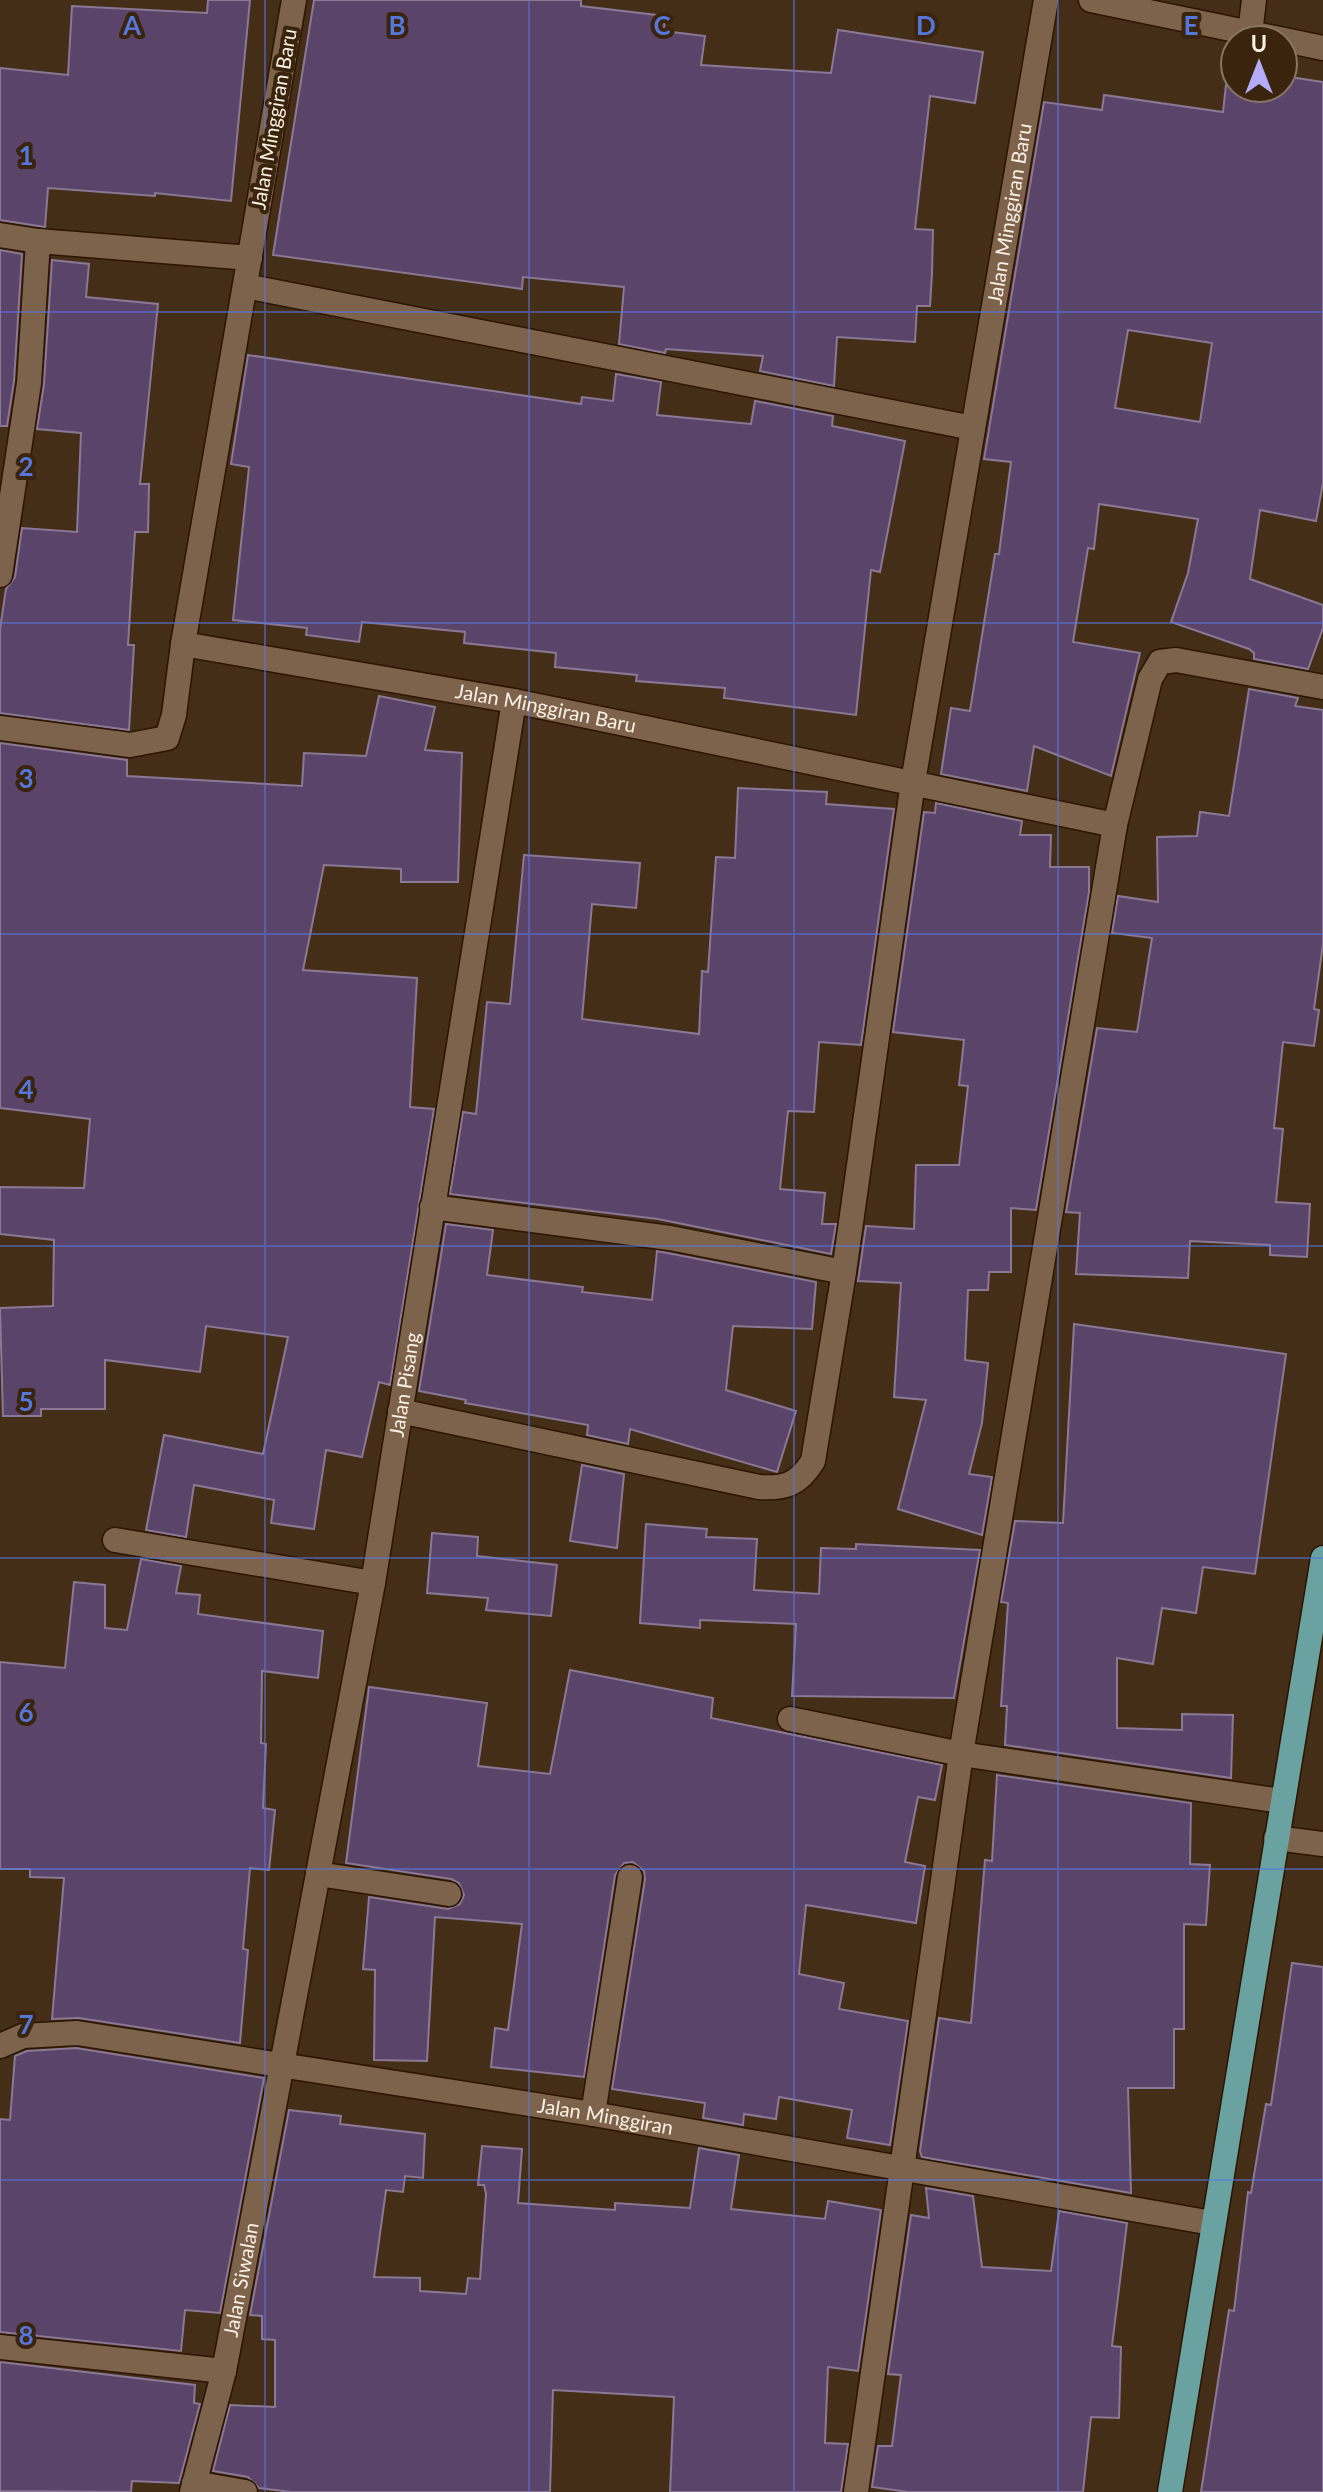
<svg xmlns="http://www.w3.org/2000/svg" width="1323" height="2492" font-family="Lato,sans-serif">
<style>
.building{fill:#5b4469;stroke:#8a7895;stroke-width:2;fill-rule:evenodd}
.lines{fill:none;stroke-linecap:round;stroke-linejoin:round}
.minor-casing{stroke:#2b1501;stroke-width:27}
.major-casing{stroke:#2b1501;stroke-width:27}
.minor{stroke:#7e634c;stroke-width:24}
.major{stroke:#6aa1a1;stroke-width:24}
.grid{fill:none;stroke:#5577dc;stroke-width:2;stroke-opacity:0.55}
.labels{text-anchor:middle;stroke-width:8;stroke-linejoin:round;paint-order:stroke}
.street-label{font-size:20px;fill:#fef1e6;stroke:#3a240d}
.grid-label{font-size:26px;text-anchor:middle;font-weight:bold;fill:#5577dc;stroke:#3a240d;stroke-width:8;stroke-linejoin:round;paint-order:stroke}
</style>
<rect width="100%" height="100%" fill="#452e17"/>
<g class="building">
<polygon points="208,0 250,0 231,201 155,193 155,196 48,188 45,227 0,220 0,68 68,75 72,6 207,13"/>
<polygon points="314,0 581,0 581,6 665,16 664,31 705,36 701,65 831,73 838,30 983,52 975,103 930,96 915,229 933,230 932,274 930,306 917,306 915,342 837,337 834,386 760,371 763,356 666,349 665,353 619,344 624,287 523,277 522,289 273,255"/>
<path d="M1227,76L1235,77V88H1283V76L1323,82V483L1316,521L1260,510L1250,579L1323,605V628L1308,669L1254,659V653L1249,649L1171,622L1188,573L1198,519L1099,504L1094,549L1088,548L1073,642L1140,653L1111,776L1034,746L1027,791L941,774L951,708L970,711L995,554H999L1011,462L984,459L1044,102L1102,110L1104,95L1223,112ZM1128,330L1212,343L1200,422L1115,408Z"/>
<polygon points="0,250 22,254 14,381 7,426 0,426"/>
<polygon points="52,260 89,264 86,297 158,304 140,484 149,484 148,532 135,532 128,645 134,645 129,730 0,713 0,629 6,589 15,577 22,528 77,532 81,433 37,429 44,384"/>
<polygon points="248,355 581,404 582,397 613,401 616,374 661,382 657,415 751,424 755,401 833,416 832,426 905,441 880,572 871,570 856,715 724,698 725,688 636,681 637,675 555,667 556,653 464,643 465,632 362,622 359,642 306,635 307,628 233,620 249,467 231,464"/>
<polygon points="1249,689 1298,698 1295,706 1323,710 1323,944 1314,1009 1319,1010 1314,1046 1283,1042 1274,1128 1283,1129 1276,1202 1310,1204 1307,1257 1270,1255 1270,1245 1190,1241 1188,1278 1076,1274 1080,1213 1066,1212 1097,1028 1137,1032 1152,938 1112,933 1118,896 1158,902 1157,837 1197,836 1200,812 1229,816"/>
<polygon points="379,696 435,707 425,750 462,753 458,882 401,882 401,869 324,865 303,970 417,978 410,1107 434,1109 390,1385 379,1382 362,1457 326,1450 314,1529 271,1523 274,1500 194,1485 186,1537 146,1530 164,1435 263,1454 288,1337 206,1326 200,1372 105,1360 105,1409 41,1409 41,1416 3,1416 0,1308 53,1306 54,1240 0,1234 0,1187 84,1188 90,1119 0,1108 0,743 127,760 127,776 302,786 304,753 366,756"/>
<polygon points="738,788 827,792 826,804 894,809 861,1045 819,1042 814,1112 788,1111 780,1189 825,1193 822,1224 836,1224 831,1254 658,1219 450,1194 463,1112 476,1114 487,1002 510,1004 524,855 640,863 636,908 592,904 582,1019 699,1034 702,971 708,972 716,857 735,858"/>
<polygon points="936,803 1022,821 1020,835 1051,835 1050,867 1089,867 1089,892 1036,1210 1011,1208 1011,1272 989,1272 988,1290 968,1290 965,1360 988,1363 982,1423 969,1474 992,1477 982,1535 898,1509 926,1400 894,1397 901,1283 858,1281 866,1226 914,1229 916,1165 959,1165 968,1086 959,1085 964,1040 893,1032 924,812 935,813"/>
<polygon points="446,1224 493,1230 487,1275 583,1287 582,1292 652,1300 657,1251 816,1282 812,1329 733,1326 726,1390 796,1411 777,1472 630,1429 628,1444 587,1435 588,1425 465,1403 466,1400 419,1391"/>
<polygon points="1074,1324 1286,1354 1255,1574 1203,1567 1196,1613 1162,1608 1153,1664 1117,1658 1117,1728 1182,1730 1182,1714 1233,1715 1231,1778 1005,1745 1007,1706 1001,1706 1008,1603 1001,1602 1015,1521 1063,1523"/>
<polygon points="582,1465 624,1474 617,1548 570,1541"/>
<polygon points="646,1524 707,1529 706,1537 757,1539 754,1590 819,1594 821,1548 856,1549 856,1544 980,1550 954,1698 792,1696 796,1624 700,1620 700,1628 640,1623"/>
<polygon points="432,1533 478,1537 477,1556 557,1565 551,1616 486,1610 488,1598 427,1593"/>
<polygon points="141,1559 181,1566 176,1593 200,1595 198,1614 323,1631 318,1678 262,1671 261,1743 266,1744 263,1808 275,1810 269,1870 250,1868 243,1949 248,1950 240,2043 79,2018 52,2019 64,1878 30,1877 30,1869 0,1869 0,1662 65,1668 74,1582 105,1585 105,1628 127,1630"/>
<polygon points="570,1670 713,1698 711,1718 942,1765 935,1800 918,1797 905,1862 925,1866 916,1923 806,1905 799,1974 844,1983 839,2009 908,2021 890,2145 847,2138 852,2110 779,2097 776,2119 744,2114 743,2125 703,2118 705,2103 612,2089 645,1879 644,1871 633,1862 624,1863 615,1875 584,2077 491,2067 495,2028 508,2030 522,1924 435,1917 427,2061 374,2060 375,1970 363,1969 369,1897 448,1909 460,1904 464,1895 459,1883 451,1879 346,1863 369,1687 487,1703 478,1766 550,1774"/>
<polygon points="997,1775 1191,1803 1190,1864 1210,1865 1206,1925 1184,1924 1184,2029 1174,2029 1174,2088 1128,2088 1131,2193 922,2157 920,2151 939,2018 971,2023 985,1860 992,1861"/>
<polygon points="1292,1963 1323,1967 1323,2492 1201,2492 1229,2310 1234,2311 1248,2192 1251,2193 1266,2104 1271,2105"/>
<polygon points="76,2048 264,2078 220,2313 185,2310 181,2351 0,2332 0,2119 10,2120 15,2056 27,2051"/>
<polygon points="289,2110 341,2116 340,2124 425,2134 423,2178 405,2176 403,2192 386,2190 374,2277 420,2278 420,2291 466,2294 468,2278 480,2279 486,2194 484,2185 478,2185 482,2146 522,2149 518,2203 615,2210 615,2203 690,2208 699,2148 739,2155 731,2209 825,2219 828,2201 881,2210 858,2371 828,2367 825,2443 848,2444 841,2492 670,2492 674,2397 553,2390 550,2492 291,2492 259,2488 248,2477 213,2471 230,2405 275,2407 275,2340 262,2339 262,2316 250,2315"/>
<polygon points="926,2188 973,2196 982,2267 1051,2271 1059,2211 1127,2223 1112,2346 1121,2347 1119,2418 1091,2417 1083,2492 908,2492 872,2487 878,2446 892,2446 901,2375 888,2374 911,2215 929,2218"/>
<polygon points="0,2362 195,2385 194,2403 200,2404 179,2483 132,2481 131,2492 0,2491"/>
</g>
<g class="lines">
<g class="minor-casing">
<g id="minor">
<path id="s1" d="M294,0L183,644L514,701L1115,825"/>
<polyline points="1091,0 1323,48"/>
<polyline points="1250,33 1254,0"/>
<polyline points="0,235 38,241"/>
<polyline points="245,286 973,428"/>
<polyline points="0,575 29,383 38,241 250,258"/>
<polyline points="0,728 130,745 167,738 174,715 183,644"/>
<polyline points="432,1207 670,1238 844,1272"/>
<path id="s2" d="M400,1411L759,1487C785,1489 799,1484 813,1461L844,1272L913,782L1046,0"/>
<polyline points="115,1540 373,1583"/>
<polyline points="790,1719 961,1754 1282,1801"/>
<polyline points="1276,1838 1323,1844"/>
<polyline points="318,1874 449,1894"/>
<path id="s3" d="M0,2046L23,2036L77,2033L593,2114L1212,2223"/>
<polyline points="593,2114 630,1877"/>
<polyline points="0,2347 224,2371"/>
<polyline points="194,2483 245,2492"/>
<path id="s4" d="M192,2492L224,2371L373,1583L514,701"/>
<polyline points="856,2492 961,1754 1115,825 1150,679 1160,662 1176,660 1323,687"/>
</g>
</g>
<g class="major-casing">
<polyline id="major" points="1170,2492 1323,1558"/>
</g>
<use href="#minor" class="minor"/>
<use href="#major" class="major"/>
</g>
<path class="grid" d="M265,0V2492M529,0V2492M794,0V2492M1058,0V2492M0,312H1323M0,623H1323M0,934H1323M0,1246H1323M0,1558H1323M0,1869H1323M0,2180H1323"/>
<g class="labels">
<g class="street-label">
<text transform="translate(274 119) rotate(-80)" y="7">Jalan Minggiran Baru</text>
<text dy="7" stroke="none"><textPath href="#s2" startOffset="1694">Jalan Minggiran Baru</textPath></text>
<text dy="7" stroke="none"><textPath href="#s1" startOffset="1022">Jalan Minggiran Baru</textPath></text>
<text dy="7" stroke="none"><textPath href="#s4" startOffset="1128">Jalan Pisang</textPath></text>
<text dy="7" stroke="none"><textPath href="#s3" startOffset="614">Jalan Minggiran</textPath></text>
<text dy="7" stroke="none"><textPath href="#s4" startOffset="218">Jalan Siwalan</textPath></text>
</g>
</g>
<g class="grid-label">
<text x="132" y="35">A</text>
<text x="397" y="35">B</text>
<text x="662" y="35">C</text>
<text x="926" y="35">D</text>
<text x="1191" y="35">E</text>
<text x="26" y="165">1</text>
<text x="26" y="476">2</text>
<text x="26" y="788">3</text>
<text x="26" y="1099">4</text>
<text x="26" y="1411">5</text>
<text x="26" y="1722">6</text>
<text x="26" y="2034">7</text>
<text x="26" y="2345">8</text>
</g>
<g transform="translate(1259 64)"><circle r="38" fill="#3a240d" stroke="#887664" stroke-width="2"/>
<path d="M0-6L14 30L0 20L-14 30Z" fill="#b4acf9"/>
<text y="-12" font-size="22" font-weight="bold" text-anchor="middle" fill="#fef1e6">U</text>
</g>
</svg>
